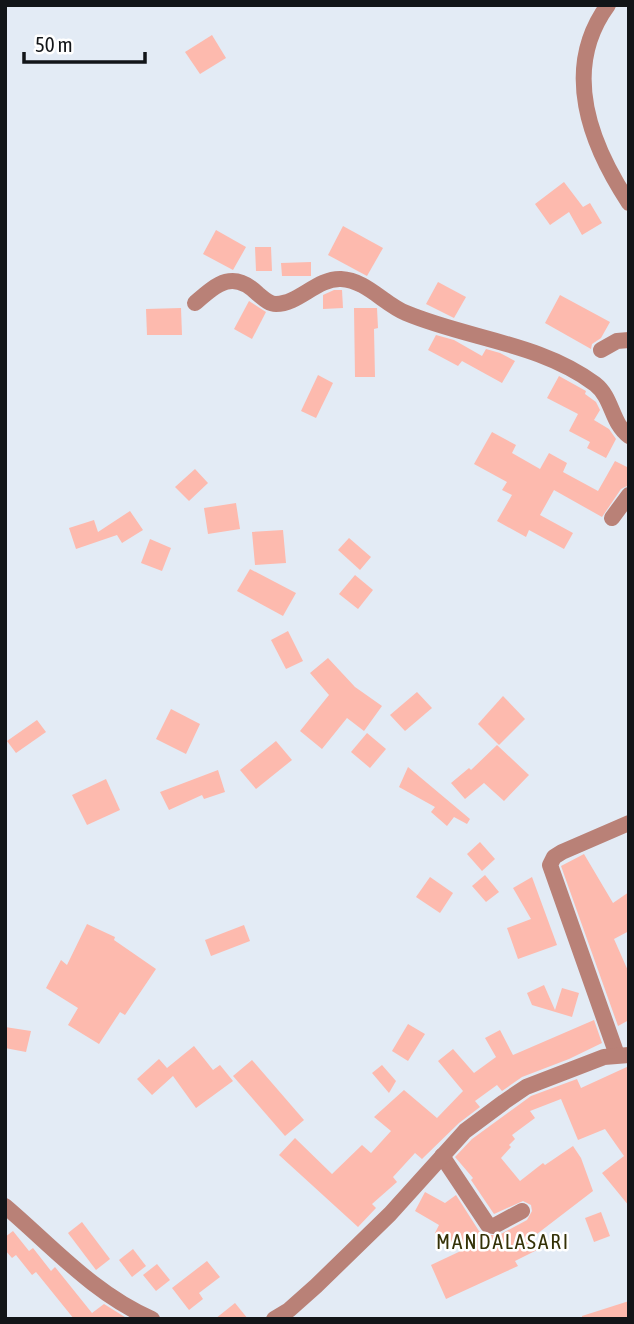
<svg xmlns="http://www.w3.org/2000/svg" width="634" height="1324" font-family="'Asap Condensed',sans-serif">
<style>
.building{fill:#fdbaae}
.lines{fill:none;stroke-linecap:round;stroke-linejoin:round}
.minor{stroke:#b98177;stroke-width:16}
.labels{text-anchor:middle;stroke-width:5;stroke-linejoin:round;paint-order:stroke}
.quarter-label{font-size:21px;letter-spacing:2px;fill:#343106;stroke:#fff}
</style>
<rect width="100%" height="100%" fill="#e3ebf5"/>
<g class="building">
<polygon points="212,35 226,58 200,74 185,52"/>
<polygon points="564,182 583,207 590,203 602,223 582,235 569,212 550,225 535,204"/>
<polygon points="343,226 383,248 367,276 328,255"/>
<polygon points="216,230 246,247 233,270 203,254"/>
<polygon points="255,247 271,247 272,271 256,271"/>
<polygon points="311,262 311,276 282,276 281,263"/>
<polygon points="438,282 466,297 454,318 426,304"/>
<polygon points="334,290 342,290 343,308 323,309 323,295"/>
<polygon points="560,295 610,322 601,338 592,344 591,349 545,323"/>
<polygon points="249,301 266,312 252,339 234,329"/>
<polygon points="181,308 182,335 147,335 146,309"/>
<polygon points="354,308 377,308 378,328 374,329 375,377 355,377"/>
<polygon points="436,335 454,340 482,356 486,349 500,353 515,361 502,383 462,361 458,366 428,350"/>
<polygon points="318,375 333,383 316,418 301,411"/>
<polygon points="559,376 586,391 585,394 596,402 600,410 594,420 609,429 616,439 606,458 587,448 590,442 569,431 578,414 547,398"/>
<polygon points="492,432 516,445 512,453 540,469 549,453 567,463 563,472 598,491 615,461 629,468 629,485 621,489 602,517 554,490 540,515 573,533 564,549 529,530 526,537 497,521 512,495 502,490 507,482 474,464"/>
<polygon points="195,469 208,483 189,501 175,487"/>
<polygon points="236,503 240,529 208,534 204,508"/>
<polygon points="130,511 143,530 122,543 117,535 76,549 69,528 94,520 98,532"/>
<polygon points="283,530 286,563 255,565 252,532"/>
<polygon points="349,538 371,557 360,570 338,550"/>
<polygon points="150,539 171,548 162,571 141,563"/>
<polygon points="250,569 296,593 283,616 237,591"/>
<polygon points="355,575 373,590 358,609 339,594"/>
<polygon points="288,631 303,661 286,669 271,640"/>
<polygon points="328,658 355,687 382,706 364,731 347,718 322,749 300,731 329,695 310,673"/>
<polygon points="417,692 432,708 405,731 390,715"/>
<polygon points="503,696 525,719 499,745 478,724"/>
<polygon points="171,709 200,724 186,754 156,739"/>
<polygon points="37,720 46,732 16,753 7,741"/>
<polygon points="367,733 386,749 370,768 351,752"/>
<polygon points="276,741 292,760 256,789 240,770"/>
<polygon points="497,745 529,775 504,801 484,783 465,799 451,783 469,768 471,770"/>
<polygon points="408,767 470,819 467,824 454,817 447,826 431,812 435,807 399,787"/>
<polygon points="218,770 225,792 204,799 202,795 169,810 160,792"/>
<polygon points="106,779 120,810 87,825 72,795"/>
<polygon points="480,842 495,859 482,871 467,854"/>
<polygon points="584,854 613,903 629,892 629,931 614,939 629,973 629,1020 618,1026 561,866"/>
<polygon points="485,875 499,892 486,902 472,886"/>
<polygon points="430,877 453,893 440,913 416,897"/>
<polygon points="532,877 557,945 518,959 507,928 531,919 513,888"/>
<polygon points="87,924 115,937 114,940 156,969 125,1015 120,1012 99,1044 68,1025 78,1008 46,988 61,960 67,965"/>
<polygon points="244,925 250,941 211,956 205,940"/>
<polygon points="544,985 555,1010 562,988 579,993 572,1017 532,1005 527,993"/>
<polygon points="594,1020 602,1043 569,1059 522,1077 502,1091 497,1085 475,1101 480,1107 459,1123 422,1159 415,1153 393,1177 397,1182 372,1204 376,1208 358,1227 279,1155 295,1138 332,1174 362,1145 371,1153 391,1131 374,1117 404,1090 437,1118 463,1091 438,1061 453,1049 474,1073 496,1057 485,1038 500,1030 513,1055"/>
<polygon points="408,1024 425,1034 408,1061 392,1051"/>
<polygon points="5,1027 31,1031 26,1052 5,1048"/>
<polygon points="194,1046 213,1070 220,1065 233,1081 196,1108 173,1076 152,1095 137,1079 159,1059 167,1068"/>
<polygon points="252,1060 304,1120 285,1136 233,1076"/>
<polygon points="382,1065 396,1081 389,1093 372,1073"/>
<polygon points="629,1066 629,1206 602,1173 624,1156 605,1129 578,1140 561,1099 530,1111 535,1118 512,1135 515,1139 509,1145 511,1147 501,1158 520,1181 543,1163 545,1165 573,1146 581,1158 593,1191 533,1237 539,1249 515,1261 518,1266 446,1299 431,1265 465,1249 435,1233 439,1225 415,1211 425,1192 445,1203 456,1195 479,1231 486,1235 499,1235 527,1220 532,1211 531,1205 523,1201 494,1214 471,1180 473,1178 455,1157 472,1139 531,1096 577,1079 581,1088"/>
<polygon points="601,1212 610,1236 594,1242 585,1218"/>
<polygon points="82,1222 110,1259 96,1270 68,1233"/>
<polygon points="13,1231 29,1251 33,1248 51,1271 55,1267 92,1313 104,1304 128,1319 74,1319 36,1272 32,1275 16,1255 12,1258 5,1250 5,1237"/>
<polygon points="133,1249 146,1266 132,1277 119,1260"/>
<polygon points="207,1261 220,1277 199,1293 203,1299 189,1310 172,1288"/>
<polygon points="157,1264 170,1280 156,1291 143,1275"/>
<polygon points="629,1301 629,1319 582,1319 582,1316"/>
<polygon points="235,1303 248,1319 215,1319"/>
</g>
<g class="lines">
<g class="minor">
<path d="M608,5C561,69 590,144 629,203"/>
<path d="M195,303C217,284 233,269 258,294C263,298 269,304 276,304C299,304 317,278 341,279C366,280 384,304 406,313C468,339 540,343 595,384C613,398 611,423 629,436"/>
<polyline points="601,350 617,341 629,340"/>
<polyline points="612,518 629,495"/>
<polyline points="617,1055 550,865 554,857 562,852 629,823"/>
<polyline points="442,1156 488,1225 494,1226 522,1211"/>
<path d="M5,1206C52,1246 94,1294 152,1319"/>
<polyline points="274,1319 289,1310 316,1286 390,1214 465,1131 504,1102 526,1087 604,1057 629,1055"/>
</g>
</g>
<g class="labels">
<g class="quarter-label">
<text x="503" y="1249">MANDALASARI</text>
</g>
</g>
<rect width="634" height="1324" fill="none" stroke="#121518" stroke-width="14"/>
<path d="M24 52v10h121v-10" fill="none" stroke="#121518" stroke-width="3.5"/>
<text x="35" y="52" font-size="21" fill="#121518" stroke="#ffffff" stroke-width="5" paint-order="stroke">50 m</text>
</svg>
